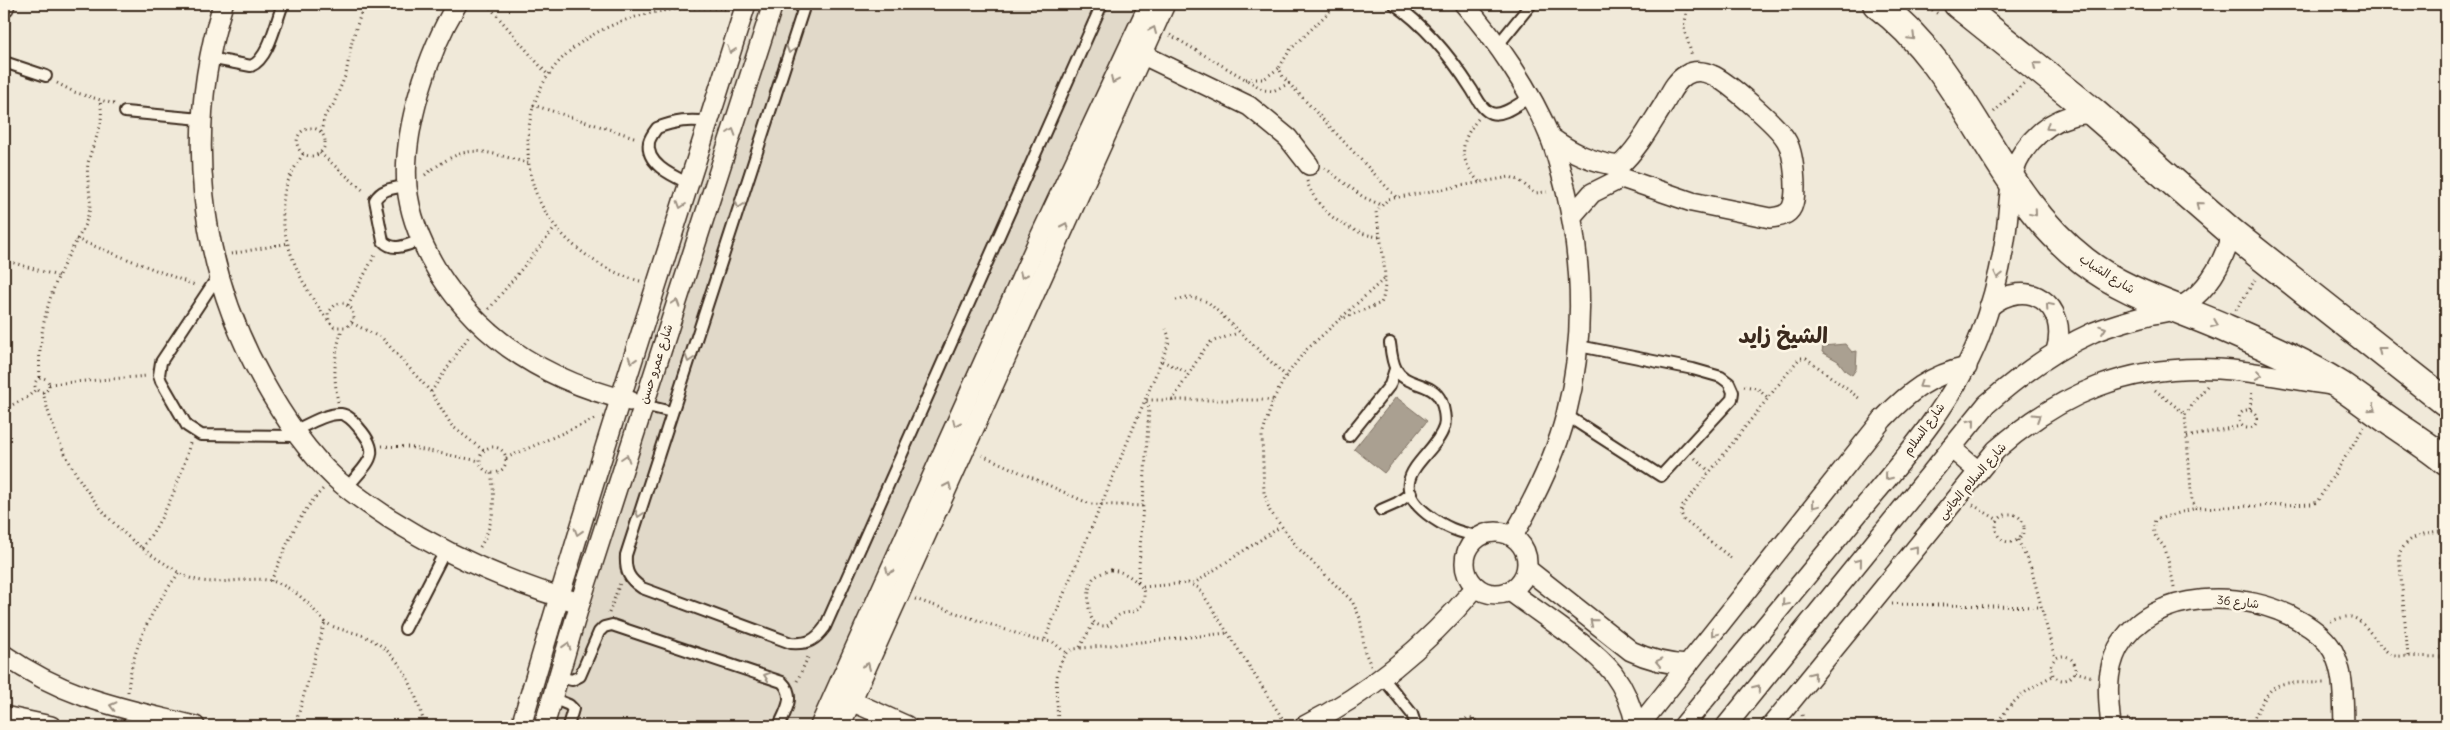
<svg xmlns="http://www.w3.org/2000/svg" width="2450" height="730" font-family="Delius,'Playpen Sans Arabic',sans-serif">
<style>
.built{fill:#e1d9c9}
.water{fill:#aaa091;stroke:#7e7163}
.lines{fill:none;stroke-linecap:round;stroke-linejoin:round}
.lane-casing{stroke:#3b2a1e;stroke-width:14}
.street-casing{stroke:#3b2a1e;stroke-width:22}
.secondary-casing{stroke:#3b2a1e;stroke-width:31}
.path{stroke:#3b2a1e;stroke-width:3;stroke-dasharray:1 4;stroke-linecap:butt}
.lane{stroke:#fcf5e5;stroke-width:10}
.street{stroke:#fcf5e5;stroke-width:19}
.secondary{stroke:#fcf5e5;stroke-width:28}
.oneway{stroke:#9c9082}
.labels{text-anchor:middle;stroke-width:5;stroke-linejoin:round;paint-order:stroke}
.street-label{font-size:12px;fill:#3b2a1e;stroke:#fcf5e5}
.town-label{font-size:22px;font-weight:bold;fill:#3b2a1e;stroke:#fcf5e5}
</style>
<rect width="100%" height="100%" fill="#f0e9d9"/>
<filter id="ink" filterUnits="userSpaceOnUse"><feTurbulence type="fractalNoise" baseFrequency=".02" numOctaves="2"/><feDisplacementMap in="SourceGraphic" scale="10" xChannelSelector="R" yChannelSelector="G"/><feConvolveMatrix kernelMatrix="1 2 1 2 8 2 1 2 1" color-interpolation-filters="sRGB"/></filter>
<g filter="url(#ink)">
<polygon class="built" points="759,4 1139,4 808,726 528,726"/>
<g class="water">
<polygon points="1845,344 1852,352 1857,351 1856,369 1852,375 1846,371 1838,361 1822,352 1823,346"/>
<polygon points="1396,397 1427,421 1384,473 1354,449"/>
</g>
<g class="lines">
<g class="lane-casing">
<g id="lane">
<path d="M805,4L626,555C625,572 629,579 642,588L791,643C808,644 815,641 825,627L1102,4"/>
<path d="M1394,4C1426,26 1451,57 1472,90C1477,98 1482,110 1491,113C1503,117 1519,103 1529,98"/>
<polyline points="1497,46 1531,4"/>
<path d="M209,58L251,66C269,59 276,21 283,4"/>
<polyline points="4,62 46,76"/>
<polyline points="125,112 201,119"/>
<path d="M688,183C673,176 645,164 649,142C650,138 654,132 657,128C675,121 689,119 709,122"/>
<path d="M407,186C395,188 382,188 375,200L383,241C394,253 408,244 421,240"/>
<polyline points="218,276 161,362 159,375 161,381 187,426 201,435 298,436"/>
<path d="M1390,343C1391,351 1392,362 1396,369C1405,387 1433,381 1441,401C1444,408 1446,420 1444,427C1435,457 1381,478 1427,514C1444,527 1459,533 1479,536"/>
<polyline points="643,405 672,412"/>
<polyline points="1566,415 1661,476 1732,399 1733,392 1729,383 1721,377 1693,369 1579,346"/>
<path d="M294,431C307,425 326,413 341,414C349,415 354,422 359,428C384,456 366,463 347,488"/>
<polyline points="1349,436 1390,385 1395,369"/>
<polyline points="1381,510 1397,503 1411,493"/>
<polyline points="405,629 445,551"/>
<path d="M558,677L572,680L580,676L599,632L604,627L612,625L782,682C796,696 786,710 779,726"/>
<polyline points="1383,678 1412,714 1416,726"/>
<polyline points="552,698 569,705 573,709 568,726"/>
</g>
</g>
<g class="street-casing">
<g id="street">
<path d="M223,4C184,130 198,264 262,379C282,415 305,450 335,478C351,493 371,506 389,518C449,556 512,584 580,603"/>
<path d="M457,4C428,52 402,131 407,187C410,217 423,247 438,272C482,342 551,382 630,401"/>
<path d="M1464,4C1497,41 1531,91 1550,137C1557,154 1561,173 1566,191C1583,265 1585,341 1566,415C1555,458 1535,498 1513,536"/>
<polyline points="4,7 5,4"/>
<polyline points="1133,50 1249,106 1288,138 1309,165"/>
<path d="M1550,137C1572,153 1592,162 1619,166C1638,149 1650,126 1664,104C1670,94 1675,81 1686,75C1694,70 1704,71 1712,75C1727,81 1778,126 1786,140C1794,152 1798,193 1792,207C1788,216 1778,217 1770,218L1692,202L1622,178L1592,193L1572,216"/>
<path d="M1989,307C2027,275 2070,304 2056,351"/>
<polyline points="1951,448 1978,471"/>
<circle cx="1496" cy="563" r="31"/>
<path d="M1527,569L1631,651C1650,660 1667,664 1688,665"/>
<path d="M1510,591C1540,614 1590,645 1613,673C1625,689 1632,707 1636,726"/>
<path d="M4,655C67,699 122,708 195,726"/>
<polyline points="840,696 907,726"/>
<polyline points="4,716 51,726"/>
<path d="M521,726C591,484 670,244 746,4"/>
<polyline points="544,726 580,603 773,4"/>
<polyline points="820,726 1039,239 1149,4"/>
<polyline points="840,726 1165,4"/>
<path d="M1304,726C1372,692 1427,645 1476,587"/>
<path d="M1639,726L1883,419C1909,392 1930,375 1967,367"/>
<path d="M1683,726C1741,656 1799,586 1857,515C1902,461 1953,404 1979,338C1990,309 1999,277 2004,246C2008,225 2008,205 2011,184C2015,153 2041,124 2071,116C2078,114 2087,114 2094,113"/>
<path d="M1726,726L1987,404C2020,375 2054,350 2094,332C2111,325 2131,320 2149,315C2158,313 2170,312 2178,308C2208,293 2223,263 2232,233"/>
<path d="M1771,726L1996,450C2061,393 2130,364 2218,369C2255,371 2294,380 2331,385"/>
<path d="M2111,726C2108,699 2105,673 2118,648C2151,587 2248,589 2300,621C2312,628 2326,638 2333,651C2345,674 2343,701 2344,726"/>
</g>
</g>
<g class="secondary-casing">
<g id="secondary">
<path d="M1877,4C1969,72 1993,191 2084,261C2126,294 2178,307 2227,329C2266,346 2305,363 2341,386C2360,399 2378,413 2397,426C2413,437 2431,448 2446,461"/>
<polyline points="1958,4 2094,113 2232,233 2446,402"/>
</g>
</g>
<g class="path">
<polyline points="487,4 547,74"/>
<polyline points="631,4 633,13"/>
<polyline points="1337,4 1290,50 1279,68 1283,77 1396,197"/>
<polyline points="1688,4 1684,28 1692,56"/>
<polyline points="1924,4 1938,14"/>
<polyline points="1170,35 1264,90 1273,91 1290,83"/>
<polyline points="1246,79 1264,79 1279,68"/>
<polyline points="57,83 74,92 114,104"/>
<polyline points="533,105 637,138"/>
<polyline points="1994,112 2024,83"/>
<path d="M1478,119C1458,143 1459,160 1480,183"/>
<circle cx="311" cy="142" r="14"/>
<polyline points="321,132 325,115 333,105 346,74 352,41 364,4"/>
<polyline points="320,153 365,192"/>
<path d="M303,154C295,167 287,179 284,195C276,238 306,296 334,327H347L354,319L352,309L344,303L336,304L328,313L329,321"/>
<polyline points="1325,168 1363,197 1381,205"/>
<path d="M425,175C468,141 478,150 528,163"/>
<path d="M1307,181C1316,211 1349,234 1380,237"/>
<polyline points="76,239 197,286"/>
<polyline points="231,254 289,243"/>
<polyline points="4,260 58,276"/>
<path d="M640,281C613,274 588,259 568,240C542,215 528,184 528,149C525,42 634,0 728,9"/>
<polyline points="1176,300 1192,297 1208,302 1286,376"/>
<polyline points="348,305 376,253"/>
<polyline points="489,309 555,228"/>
<polyline points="2236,310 2255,280"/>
<polyline points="1342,317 1384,279"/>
<polyline points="352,323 383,339 431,392 452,426 484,451"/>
<polyline points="1162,361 1189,373"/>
<path d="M40,377C37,337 48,296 66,260C74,244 85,229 89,212C93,193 84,177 89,159C95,136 105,127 100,101"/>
<circle cx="42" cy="385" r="7"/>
<polyline points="49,384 148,376"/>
<polyline points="1744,386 1757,388 1768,398"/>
<polyline points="2207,386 2185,415 2192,502 2196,508 2312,504 2317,502 2364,427"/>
<polyline points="2155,390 2185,414"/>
<path d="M43,392C59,461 102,526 164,563C173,569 183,576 193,579C220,587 248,575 272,581C289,586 304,598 315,611C318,614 321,619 325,622C336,630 352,631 364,636C403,653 414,689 425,726"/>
<polyline points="431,392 469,336"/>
<polyline points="1172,401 1203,351 1211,342 1238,333"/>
<path d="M338,402C333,376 334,354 342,329"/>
<polyline points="4,409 28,397 36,389"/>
<polyline points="2250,409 2252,390"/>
<circle cx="2248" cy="419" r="9"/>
<polyline points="2187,437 2241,426"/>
<polyline points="382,446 408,447 480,461"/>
<circle cx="493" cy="460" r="13"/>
<polyline points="982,455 1090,504 1143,506"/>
<polyline points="506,458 597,418"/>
<polyline points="1695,458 1709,471"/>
<polyline points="1973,505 1998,520"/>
<circle cx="2010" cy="528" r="14"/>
<polyline points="2018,540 2031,568 2055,658"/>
<path d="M480,547C494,524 496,499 491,473"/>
<path d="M142,548C166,515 180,482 190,443"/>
<path d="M2446,548C2439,556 2439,565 2446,572"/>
<polyline points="1731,558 1684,520 1681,513 1683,506 1794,365 1800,358 1806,358 1860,399"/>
<path d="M1111,570C1122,571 1131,576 1139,584C1147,591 1145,606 1135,611C1130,613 1124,612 1119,615C1115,617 1111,623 1107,626C1102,626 1097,626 1093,621C1087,612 1087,587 1093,579C1098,574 1104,572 1111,570Z"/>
<path d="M271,581C286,547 297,515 323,489"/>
<polyline points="1138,582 1149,408 1145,400 1273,400"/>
<polyline points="1193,584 1280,527"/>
<polyline points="1143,587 1188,583 1199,588 1286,724"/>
<path d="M2174,587C2172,576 2169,564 2166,552C2163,539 2149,540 2155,520L2196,508"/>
<polyline points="915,599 1036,640 1053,642 1066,653"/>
<polyline points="1892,604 2042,607"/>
<polyline points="609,613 620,583"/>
<path d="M2331,621C2337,619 2345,616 2351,617C2367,620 2377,649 2394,656L2446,657"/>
<polyline points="1045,639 1168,345 1169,337 1166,329"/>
<polyline points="1080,647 1094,622"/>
<circle cx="2063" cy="668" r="12"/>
<path d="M2408,656L2399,554C2409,534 2426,533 2446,530"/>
<path d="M1371,666L1365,652L1360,618L1352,601L1298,548L1270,511L1264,493L1262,436L1273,400L1286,376L1305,351L1339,320L1381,303C1391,284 1379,234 1376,212L1388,199L1510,177L1519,180L1534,193L1547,192"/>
<polyline points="2075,672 2093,677"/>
<polyline points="797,681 809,655"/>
<path d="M128,692C131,649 153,606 179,573"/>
<polyline points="1802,715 1805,726"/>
<polyline points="2127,719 2146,726"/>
<polyline points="295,726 325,622"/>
<path d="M1058,726C1058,702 1049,663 1073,649L1228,633"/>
<polyline points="1459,726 1467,718 1473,719 1485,726"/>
<path d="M1996,726C2009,702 2029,687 2053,676"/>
<polyline points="2168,726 2172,726"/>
<path d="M2221,726C2232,721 2239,721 2250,726"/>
<path d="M2250,726C2275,676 2272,683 2326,683"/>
<polyline points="2424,726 2446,721"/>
</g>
<use href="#lane" class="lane"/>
<use href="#street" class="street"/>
<use href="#secondary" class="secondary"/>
</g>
<defs><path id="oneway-chevron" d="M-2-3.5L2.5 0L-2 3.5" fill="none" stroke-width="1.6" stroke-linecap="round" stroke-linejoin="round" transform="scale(1.25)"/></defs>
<g class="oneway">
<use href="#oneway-chevron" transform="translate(1153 30) rotate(-66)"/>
<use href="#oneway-chevron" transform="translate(1912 37) rotate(45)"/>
<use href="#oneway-chevron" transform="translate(731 50) rotate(108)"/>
<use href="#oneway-chevron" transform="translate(790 50) rotate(108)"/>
<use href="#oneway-chevron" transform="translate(2036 65) rotate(-141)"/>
<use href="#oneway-chevron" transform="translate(1114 80) rotate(115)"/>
<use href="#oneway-chevron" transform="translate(2049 127) rotate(146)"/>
<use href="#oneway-chevron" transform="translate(732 132) rotate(-72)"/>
<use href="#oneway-chevron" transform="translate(681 205) rotate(108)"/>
<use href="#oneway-chevron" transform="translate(739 205) rotate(108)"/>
<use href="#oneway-chevron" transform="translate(2199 205) rotate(-139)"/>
<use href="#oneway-chevron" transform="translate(2034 213) rotate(50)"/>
<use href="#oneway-chevron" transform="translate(1065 226) rotate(-66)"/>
<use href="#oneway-chevron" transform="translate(1023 275) rotate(114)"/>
<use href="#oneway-chevron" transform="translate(1998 275) rotate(103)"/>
<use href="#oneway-chevron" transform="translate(676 303) rotate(-72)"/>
<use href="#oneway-chevron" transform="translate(2049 306) rotate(-131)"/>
<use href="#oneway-chevron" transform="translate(2215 324) rotate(22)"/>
<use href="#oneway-chevron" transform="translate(2103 329) rotate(-19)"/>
<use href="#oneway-chevron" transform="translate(2381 350) rotate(-142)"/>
<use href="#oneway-chevron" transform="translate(689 359) rotate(108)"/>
<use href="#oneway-chevron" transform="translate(632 360) rotate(107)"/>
<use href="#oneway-chevron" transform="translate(2259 375) rotate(8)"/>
<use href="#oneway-chevron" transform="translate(1922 385) rotate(147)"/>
<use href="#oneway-chevron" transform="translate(2373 408) rotate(35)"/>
<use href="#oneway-chevron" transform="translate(2037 417) rotate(-32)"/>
<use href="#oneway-chevron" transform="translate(1972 422) rotate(-51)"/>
<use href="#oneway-chevron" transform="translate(956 423) rotate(114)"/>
<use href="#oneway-chevron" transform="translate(626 458) rotate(-72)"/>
<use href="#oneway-chevron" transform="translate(1888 477) rotate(128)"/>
<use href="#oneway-chevron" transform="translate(948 486) rotate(-66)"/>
<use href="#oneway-chevron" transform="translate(1815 505) rotate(128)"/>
<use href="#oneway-chevron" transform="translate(639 514) rotate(108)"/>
<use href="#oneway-chevron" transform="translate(578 532) rotate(107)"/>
<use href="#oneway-chevron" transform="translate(1915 549) rotate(-51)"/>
<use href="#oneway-chevron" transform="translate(1859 562) rotate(-51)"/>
<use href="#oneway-chevron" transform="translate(889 571) rotate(114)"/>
<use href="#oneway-chevron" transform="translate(1785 603) rotate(130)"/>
<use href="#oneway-chevron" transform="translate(1593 622) rotate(-141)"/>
<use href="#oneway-chevron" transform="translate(1714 633) rotate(129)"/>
<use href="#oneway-chevron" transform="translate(567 646) rotate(-73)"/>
<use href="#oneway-chevron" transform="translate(1659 662) rotate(-167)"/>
<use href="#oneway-chevron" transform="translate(867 666) rotate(-66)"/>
<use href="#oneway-chevron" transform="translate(1813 675) rotate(-51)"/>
<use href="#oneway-chevron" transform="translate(767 676) rotate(-162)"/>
<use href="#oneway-chevron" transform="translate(1757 688) rotate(-51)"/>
<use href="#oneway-chevron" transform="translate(113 706) rotate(-166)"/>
</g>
</g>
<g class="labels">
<g class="street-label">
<text transform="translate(2107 274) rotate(32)" y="4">شارع الشباب</text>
<text transform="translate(656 364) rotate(-72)" y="4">شارع عمرو حسن</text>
<text transform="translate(1924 429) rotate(-54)" y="4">شارع السلام</text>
<text transform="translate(1972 481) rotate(-49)" y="4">شارع السلام الجانبى</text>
<text transform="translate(2238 602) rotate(6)" y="4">شارع 36</text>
</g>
<g class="town-label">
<text x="1783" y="343">الشيخ زايد</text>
</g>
</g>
<rect width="2450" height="730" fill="none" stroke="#fcf5e5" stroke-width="20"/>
<rect x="10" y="10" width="2430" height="710" fill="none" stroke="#3b2a1e" stroke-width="2" filter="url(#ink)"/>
</svg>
